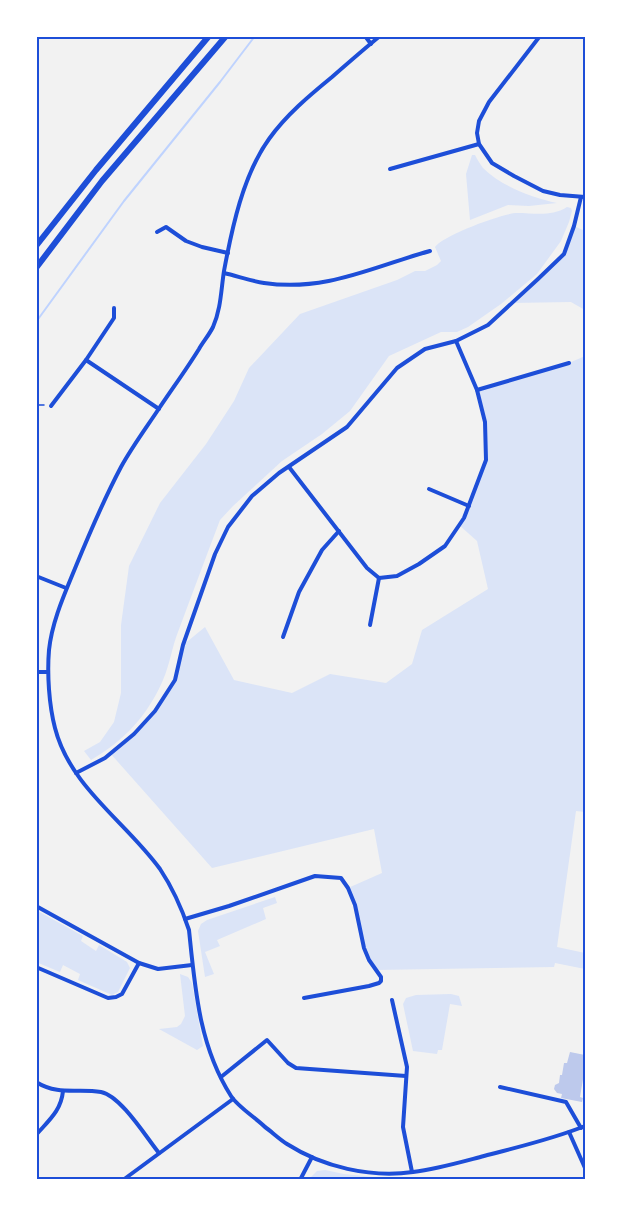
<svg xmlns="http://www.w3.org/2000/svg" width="621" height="1216" font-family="'PT Sans Narrow',sans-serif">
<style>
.green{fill:#dbe4f7}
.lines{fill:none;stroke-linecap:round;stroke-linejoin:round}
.stream{stroke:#bfd3fe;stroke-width:2}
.building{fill:#bdc9ec}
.path{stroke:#1d4ed8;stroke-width:1.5}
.minor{stroke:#1d4ed8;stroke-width:4}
.primary{stroke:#1d4ed8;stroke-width:6}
.neatline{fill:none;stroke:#1d4ed8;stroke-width:2}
</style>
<rect width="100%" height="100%" fill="#f2f2f2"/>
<g class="green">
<path d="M472,155H475C477,159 480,164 483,168C501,186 532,198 557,203L529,206L508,205L470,220L466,174Z"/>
<path d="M567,207L571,208L572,211L569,222L561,241L537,274L501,304L468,327L457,332H441L389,356L350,411L322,434L282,461L233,506L220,520C206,557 192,594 178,632C172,647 170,664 163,680C148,715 124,741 91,760L84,751L100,742L114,722L121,693V625L129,566L160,503L206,444L234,401L249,368L300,314L397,280L415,271H425L437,265L441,261L435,247C442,236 503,213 517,213C535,213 551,217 567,207Z"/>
<polygon points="574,226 585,231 585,310 571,302 511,303 564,254"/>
<polygon points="585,356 585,812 576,811 557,947 585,953 585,969 555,963 554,967 376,970 369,960 355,905 348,888 382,873 374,829 212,868 110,753 134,734 155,711 175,680 183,645 205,627 234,680 292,693 330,674 386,683 412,664 422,630 488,589 477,541 459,525 464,518 486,460 485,422 477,390 569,363"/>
<polygon points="275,897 277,903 263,908 266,919 217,940 220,946 205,952 214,974 205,977 198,931 201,924 207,920"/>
<polygon points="36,910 83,936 81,941 96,951 99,945 127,962 130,968 118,992 112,995 78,980 80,974 63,965 60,972 36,962"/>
<polygon points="180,974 188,977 192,983 203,1046 197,1050 159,1029 177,1027 181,1024 185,1016"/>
<polygon points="451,994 459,996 462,1006 450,1004 442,1050 438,1050 437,1054 413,1051 403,1004 406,998 416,995"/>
<polygon points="325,1170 344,1174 393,1179 393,1180 308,1180 317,1171"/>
</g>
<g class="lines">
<polyline class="stream" points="36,322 124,201 220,82 255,36"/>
</g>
<polygon class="building" points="570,1052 585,1055 585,1067 580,1097 583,1098 582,1102 561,1098 562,1094 557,1093 554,1089 555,1085 559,1083 560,1075 562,1075 564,1063 567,1063"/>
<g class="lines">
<polyline class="path" points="36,405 44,405"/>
<g class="minor">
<polyline points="365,36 371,44"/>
<path d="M380,36C364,49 348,63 332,77C310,95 286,115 269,139C243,175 232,228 224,271C221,290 221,309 213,327C209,335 203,342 199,349C186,370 172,389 158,410C146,428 132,447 121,467C104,499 90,532 76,566C65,593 52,621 49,650C47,674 49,705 55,728C70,787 126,822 160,869C172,887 182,909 189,930C195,988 199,1046 231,1096C238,1107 256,1118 265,1127C272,1132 279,1139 287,1144C323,1167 370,1178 413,1172C437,1169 461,1162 484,1156C518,1147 553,1139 585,1126"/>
<polyline points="540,36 489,102 479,121 477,133 479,144 492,163 514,176 543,191 560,195 585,197"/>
<polyline points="390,169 479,144"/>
<polyline points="157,232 166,227 186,241 202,247 228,253"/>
<path d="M224,273C237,276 251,281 264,283C326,292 372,267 430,251"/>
<polyline points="86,360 159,409"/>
<polyline points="477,390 569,363"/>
<polyline points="51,406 86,360 114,318 114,308"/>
<polyline points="289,467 367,568 379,578 397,576 419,564 445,546 464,518 486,460 485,422 477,390 456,341"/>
<polyline points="429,489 469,506"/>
<polyline points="36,576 66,588"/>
<polyline points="370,625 379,578"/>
<polyline points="283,637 299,592 322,550 339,531"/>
<polyline points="36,672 48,672"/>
<polyline points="76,773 105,758 134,734 155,711 175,680 183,645 215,554 228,527 252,496 279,473 347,427 397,368 425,349 456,341 488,325 538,279 564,254 574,226 581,197"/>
<polyline points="36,906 139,963 158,969 192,965"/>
<polyline points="185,919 229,906 315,876 341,878 348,888 355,905 364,948 369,960 381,977 381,981 379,983 369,986 304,998"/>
<polyline points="36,967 108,998 116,997 122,994 139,963"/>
<polyline points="392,1000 407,1067 403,1127 412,1172"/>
<polyline points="221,1077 267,1040 288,1063 296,1068 406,1076"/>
<path d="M36,1082C59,1096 77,1088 101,1092C121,1096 146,1137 159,1153"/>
<polyline points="500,1087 566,1102 581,1128"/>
<polyline points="569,1132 585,1168"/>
<path d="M36,1135C49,1120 61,1111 63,1091"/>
<polyline points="123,1180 233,1099"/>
<polyline points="300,1180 312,1157"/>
</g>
<g class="primary">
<polyline points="36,246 96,170 209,36"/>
<polyline points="36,268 102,181 226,36"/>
</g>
</g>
<rect width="621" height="1216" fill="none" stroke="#ffffff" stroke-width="75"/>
<rect x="38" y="38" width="546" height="1140" class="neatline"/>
</svg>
